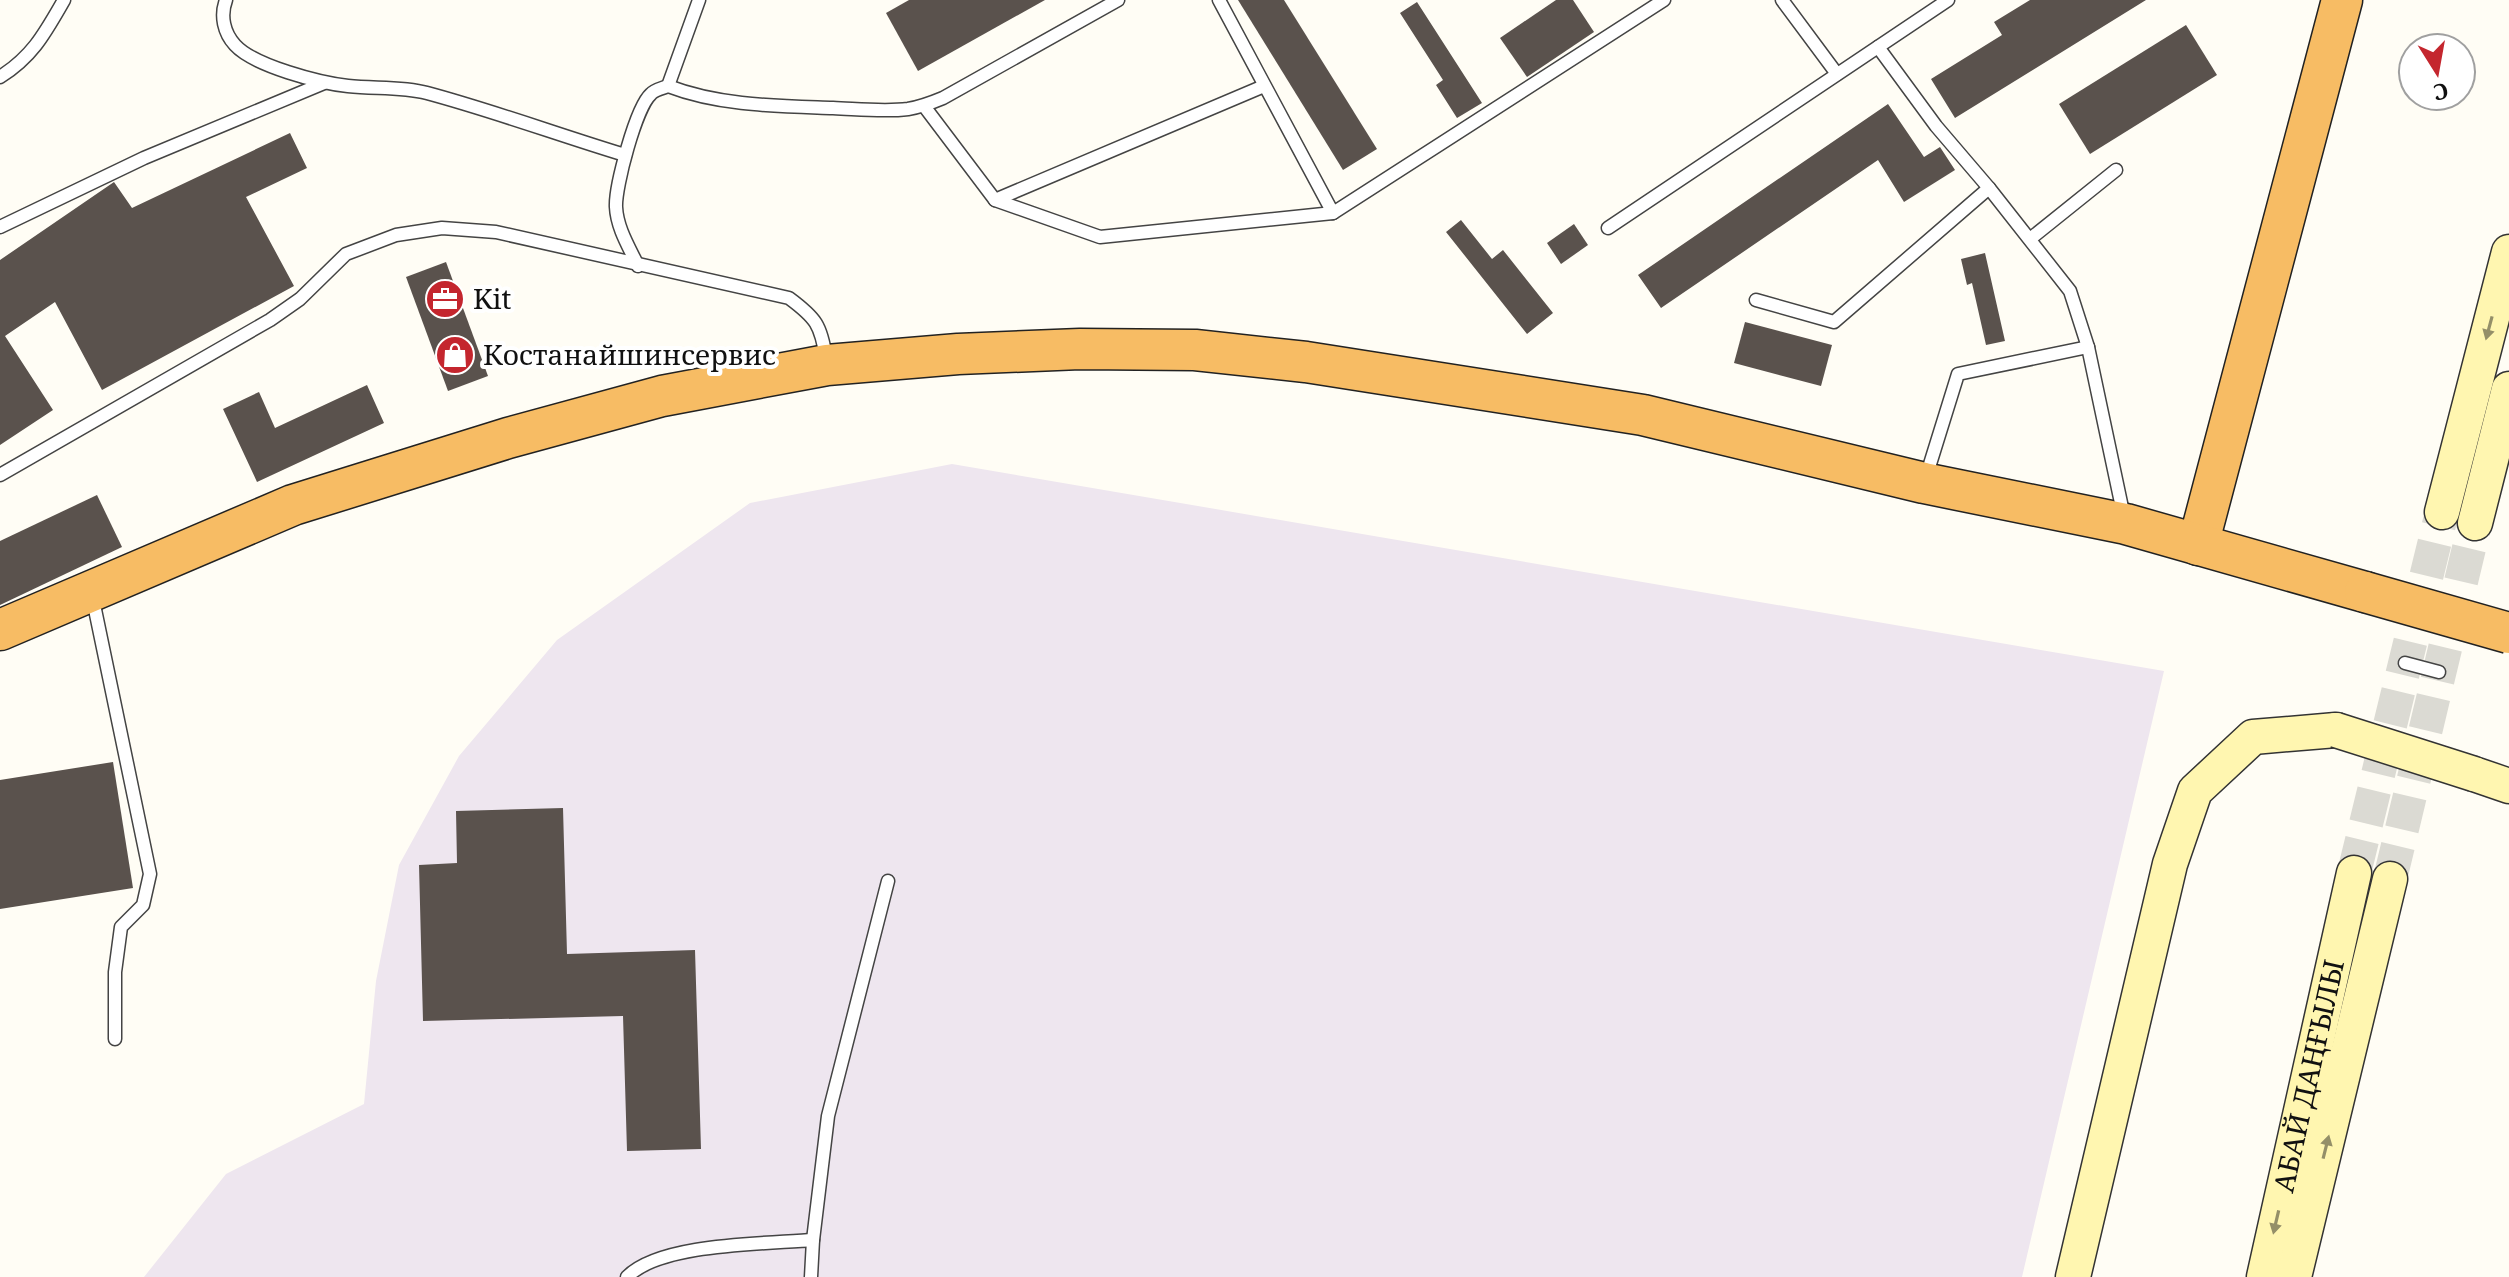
<svg xmlns="http://www.w3.org/2000/svg" width="2509" height="1277" font-family="'Noto Serif',serif">
<style>
.industrial{fill:#eee6ef}
.building{fill:#5a524d}
.lines{fill:none;stroke-linecap:round;stroke-linejoin:round}
.secondary-tunnel{stroke:#dbdad3;stroke-width:34;stroke-dasharray:34 17;stroke-linecap:butt}
.service-casing{stroke:#444;stroke-width:15}
.secondary-casing{stroke:#333;stroke-width:37}
.trunk-casing{stroke:#222;stroke-width:43}
.service{stroke:#fff;stroke-width:12}
.secondary{stroke:#fff6b0;stroke-width:34}
.trunk{stroke:#f7bc64;stroke-width:40}
.secondary-bridge-casing{stroke:#333;stroke-width:37;stroke-linecap:butt}
.trunk-bridge-casing{stroke:#222;stroke-width:43;stroke-linecap:butt}
.secondary-bridge{stroke:#fff6b0;stroke-width:34}
.trunk-bridge{stroke:#f7bc64;stroke-width:40}
.oneway{fill:#948f68}
.labels{text-anchor:middle;stroke-width:8;stroke-linejoin:round;paint-order:stroke}
.poi-label{font-size:28px;fill:#111;stroke:#fff;text-anchor:start}
.street-label{font-size:28px;fill:#111;stroke:#fff}
</style>
<rect width="100%" height="100%" fill="#fffdf5"/>
<polygon class="industrial" points="952,464 2164,671 2022,1277 144,1277 226,1174 364,1104 376,981 399,865 459,756 557,640 750,503"/>
<g class="building">
<polygon points="909,0 1045,0 918,71 886,13"/>
<polygon points="1238,0 1284,0 1377,149 1343,170"/>
<polygon points="1556,0 1573,0 1594,32 1527,77 1500,38"/>
<polygon points="2030,0 2146,0 1955,118 1931,79 2002,35 1994,22"/>
<polygon points="1417,2 1482,103 1457,118 1436,85 1443,80 1400,13"/>
<polygon points="2186,25 2217,75 2090,154 2059,104"/>
<polygon points="1888,104 1924,157 1940,147 1955,170 1904,202 1878,160 1661,308 1638,275"/>
<polygon points="290,133 307,168 246,197 294,286 102,390 55,302 5,336 53,410 0,445 0,260 114,182 132,208"/>
<polygon points="1461,220 1492,259 1503,250 1553,313 1527,334 1446,232"/>
<polygon points="1574,224 1588,245 1561,264 1547,243"/>
<polygon points="1985,253 2005,341 1986,345 1972,283 1967,285 1961,259"/>
<polygon points="446,262 488,376 448,391 406,277"/>
<polygon points="1745,322 1832,345 1821,386 1734,363"/>
<polygon points="367,385 384,423 257,482 223,409 259,392 275,428"/>
<polygon points="97,495 122,547 0,605 0,541"/>
<polygon points="113,762 133,888 0,909 0,780"/>
<polygon points="563,808 567,954 695,950 701,1149 627,1151 623,1016 423,1021 419,865 457,863 456,811"/>
</g>
<g class="lines">
<g class="secondary-tunnel">
<polyline points="2354,873 2442,512"/>
<polyline points="2390,879 2475,523"/>
</g>
<g class="service-casing">
<g id="service">
<path d="M226,0C220,16 224,33 235,45C254,66 320,83 348,86C375,89 401,86 427,93C494,111 559,135 625,155"/>
<polyline points="1219,0 1333,213"/>
<polyline points="1782,0 1837,74"/>
<polyline points="1878,47 1936,126 1989,188 2070,291 2088,347 2124,517"/>
<path d="M0,77C33,56 45,33 64,0"/>
<polyline points="668,86 699,0"/>
<polyline points="924,106 995,200 1100,237 1333,213 1664,0"/>
<polyline points="995,200 1264,86"/>
<polyline points="0,227 144,158 324,83"/>
<polyline points="1608,228 1948,0"/>
<polyline points="2030,239 2116,170"/>
<path d="M638,266C629,247 617,228 616,207C615,187 636,107 651,94C654,90 663,88 668,86C720,106 778,106 833,108C858,109 884,112 908,109C921,107 931,103 943,98L1118,0"/>
<polyline points="1756,300 1834,322 1989,188"/>
<path d="M0,475L270,320L300,299L346,254L396,235L442,228L496,232L789,298C816,318 821,325 826,358"/>
<polyline points="1926,477 1958,374 2088,347"/>
<polyline points="92,595 150,874 143,905 121,927 115,972 115,1039"/>
<polyline points="2405,663 2439,672"/>
<path d="M627,1277C660,1243 765,1244 813,1240"/>
<polyline points="811,1277 813,1240 828,1116 888,881"/>
</g>
</g>
<g class="secondary-casing">
<g id="secondary">
<polyline points="2442,512 2509,252"/>
<polyline points="2475,523 2509,389"/>
<polyline points="2474,774 2509,786"/>
<polyline points="2073,1277 2170,864 2195,791 2253,737 2336,730"/>
<path id="s1" d="M2264,1277L2354,873"/>
<polyline points="2294,1277 2390,879"/>
</g>
</g>
<g class="trunk-casing">
<g id="trunk">
<polyline points="2198,545 2342,0"/>
<polyline points="0,630 293,505 508,438 662,396 827,365 958,354 1080,349 1195,350 1306,362 1643,415 1924,483 2126,524 2365,592"/>
</g>
</g>
<use href="#service" class="service"/>
<use href="#secondary" class="secondary"/>
<use href="#trunk" class="trunk"/>
<g class="secondary-bridge-casing">
<polyline id="secondary-bridge" points="2336,730 2474,774"/>
</g>
<g class="trunk-bridge-casing">
<polyline id="trunk-bridge" points="2365,592 2509,633"/>
</g>
<use href="#secondary-bridge" class="secondary-bridge"/>
<use href="#trunk-bridge" class="trunk-bridge"/>
</g>
<defs><path id="oneway-solid" d="M-6-.8H1V-3.2L6.5 0L1 3.2V.8H-6Z" transform="scale(2)"/></defs>
<g class="oneway">
<use href="#oneway-solid" transform="translate(2489 328) rotate(105)"/>
<use href="#oneway-solid" transform="translate(2326 1147) rotate(-76)"/>
<use href="#oneway-solid" transform="translate(2276 1222) rotate(103)"/>
</g>
<defs>
<g id="office-disc" transform="scale(2)"><circle r="9.5" fill="#c4262e" stroke="#fff"/><path d="M-6-3h4V-5.5h4V-3h4V5H-6ZM-1-4.5V-3h2v-1.5ZM-6 0V1H6V0Z" fill="#fff"/></g>
<g id="shop-disc" transform="scale(2)"><circle r="9.5" fill="#c4262e" stroke="#fff"/><path d="M-5-2.5h2.3a2.7 3.5 0 0 1 5.4 0H5L5.5 6h-11ZM-1.5-2.5h3a1.5 2.3 0 0 0-3 0Z" fill="#fff"/></g>
</defs>
<g fill-rule="evenodd">
<use href="#office-disc" x="445" y="299"/>
<use href="#shop-disc" x="455" y="355"/>
</g>
<g class="labels">
<g class="poi-label">
<text x="473" y="309">Kit</text>
<text x="483" y="365">Костанайшинсервис</text>
</g>
<g class="street-label">
<text dy="10" stroke="none"><textPath href="#s1" startOffset="206">АБАЙ ДАҢҒЫЛЫ</textPath></text>
</g>
</g>
<g transform="translate(2437 72) rotate(169)"><circle r="38" fill="#ffffff" stroke="#a0a0a0" stroke-width="2"/>
<path d="M0-6L14 30L0 20L-14 30Z" fill="#c4262e"/>
<text y="-12" font-size="22" font-weight="bold" text-anchor="middle" fill="#111111">С</text>
</g>
</svg>
